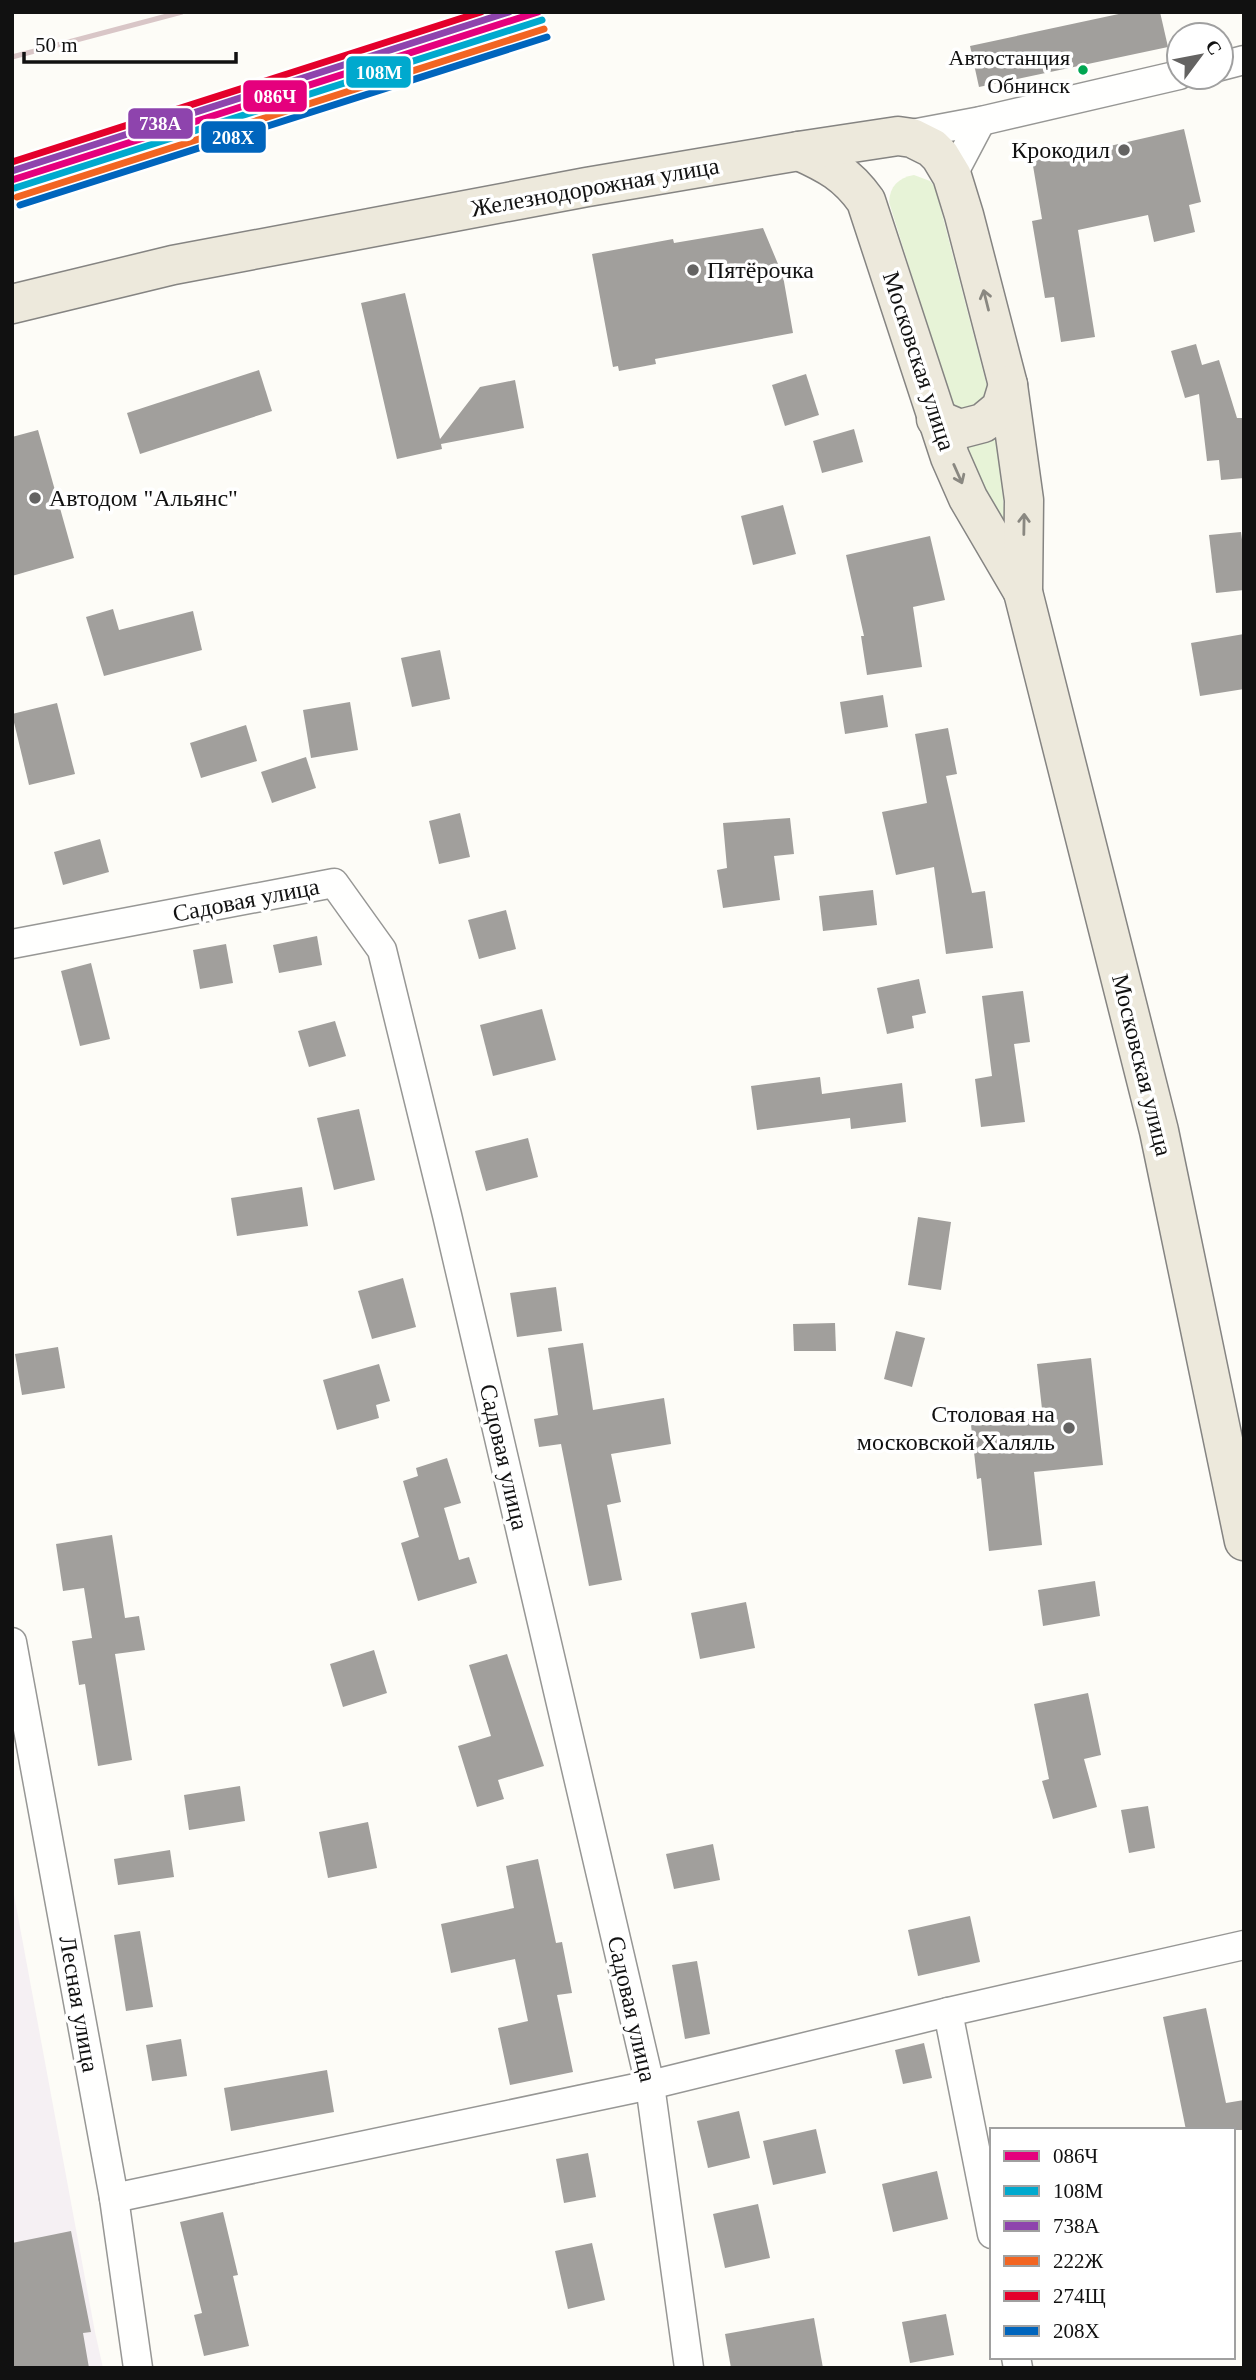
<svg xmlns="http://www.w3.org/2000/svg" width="1256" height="2380" font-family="Georgia,serif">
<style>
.industrial{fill:#f5f0f3}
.green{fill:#e7f3d7}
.building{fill:#a19f9c}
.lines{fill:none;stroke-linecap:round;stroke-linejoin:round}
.minor-casing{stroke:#979795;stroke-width:31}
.primary-casing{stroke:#858482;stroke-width:41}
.minor{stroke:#fffffe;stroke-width:28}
.primary{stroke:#ede9dc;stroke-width:38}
.rail{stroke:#d9c6c7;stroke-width:5}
.rail-1-casing{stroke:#fff;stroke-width:12}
.rail-2-casing{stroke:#fff;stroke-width:12}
.rail-3-casing{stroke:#fff;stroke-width:12}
.rail-4-casing{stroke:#fff;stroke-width:12}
.rail-5-casing{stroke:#fff;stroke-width:12}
.rail-6-casing{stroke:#fff;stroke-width:12}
.rail-1{stroke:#e5007d;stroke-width:7}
.rail-2{stroke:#00a9ce;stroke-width:7}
.rail-3{stroke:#8e44ad;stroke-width:7}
.rail-4{stroke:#f26522;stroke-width:7}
.rail-5{stroke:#e4002b;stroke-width:7}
.rail-6{stroke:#0065bd;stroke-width:7}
.oneway{stroke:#8a8881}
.bus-dot{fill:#00a651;stroke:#fff;stroke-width:2.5}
.poi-dot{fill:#646362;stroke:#fff;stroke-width:2.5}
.labels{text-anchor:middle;stroke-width:7;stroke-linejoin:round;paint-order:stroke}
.bus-label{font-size:22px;fill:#111;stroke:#fff;text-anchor:end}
.poi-label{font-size:24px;fill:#111;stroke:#fff;text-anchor:end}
.street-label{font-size:24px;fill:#111;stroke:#fff}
.line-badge{stroke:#fff;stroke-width:2.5}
.badge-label{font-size:19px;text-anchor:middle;font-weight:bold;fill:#fff}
</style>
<rect width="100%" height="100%" fill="#fdfcf7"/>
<polygon class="industrial" points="12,1884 95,2332 103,2368 12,2368"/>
<g class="green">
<path d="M914,175L930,181L935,187L988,390V396L968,412L955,407L951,402L889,202C890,186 898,178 914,175Z"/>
<polygon points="996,437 1002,481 1005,529 958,442"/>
</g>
<g class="building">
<polygon points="1128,12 1160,12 1168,47 979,87 970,46"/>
<polygon points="1184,129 1201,202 1189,205 1195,232 1154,242 1148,215 1078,230 1095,337 1061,342 1054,297 1045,298 1032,221 1042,219 1031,154 1065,149 1066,156"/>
<polygon points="763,228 783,276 793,333 655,359 656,364 619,371 618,366 613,367 592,254 673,239 674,243"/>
<polygon points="405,293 440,439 480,387 515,380 524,428 441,444 442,449 397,459 361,303"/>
<polygon points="1196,344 1202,365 1219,360 1237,418 1244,418 1244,478 1221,480 1219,460 1207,461 1199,394 1185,398 1171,351"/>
<polygon points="259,370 272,411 140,454 127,413"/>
<polygon points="806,374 819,415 785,426 772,385"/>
<polygon points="854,429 863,462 822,473 813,441"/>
<polygon points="38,430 74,558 12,576 12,437"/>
<polygon points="783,505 796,554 753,565 741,516"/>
<polygon points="1241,532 1244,554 1244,590 1216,593 1209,535"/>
<polygon points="930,536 945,600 913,607 922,667 867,675 861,636 864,636 846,555"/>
<polygon points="113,609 119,630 193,611 202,650 104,676 86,617"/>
<polygon points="1244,634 1244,689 1200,696 1191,643"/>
<polygon points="440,650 450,699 412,707 401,658"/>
<polygon points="883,695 888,727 845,734 840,702"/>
<polygon points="350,702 358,750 311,758 303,710"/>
<polygon points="57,703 75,774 29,785 12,714"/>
<polygon points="246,725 257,761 201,778 190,743"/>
<polygon points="948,728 957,774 946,776 972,893 985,891 993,948 946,954 934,867 896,875 882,812 927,803 915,734"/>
<polygon points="306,757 316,788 272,803 261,772"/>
<polygon points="460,813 470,857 439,864 429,821"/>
<polygon points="790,818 794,854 774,856 780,900 723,908 717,870 727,868 723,823"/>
<polygon points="100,839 109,872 63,885 54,852"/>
<polygon points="873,890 877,925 823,931 819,896"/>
<polygon points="506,910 516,949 479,959 468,920"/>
<polygon points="317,936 322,965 279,973 273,945"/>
<polygon points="226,944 233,983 200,989 193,950"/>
<polygon points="91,963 110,1039 80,1046 61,971"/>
<polygon points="919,979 926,1013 912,1016 914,1028 887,1034 877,988"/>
<polygon points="1023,991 1030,1042 1014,1044 1025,1122 981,1127 975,1079 992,1076 982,996"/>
<polygon points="542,1009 556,1060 493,1076 480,1025"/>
<polygon points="335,1021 346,1056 309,1067 298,1031"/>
<polygon points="820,1077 822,1094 902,1083 906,1122 851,1129 850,1118 757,1130 751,1086"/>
<polygon points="359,1109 375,1180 334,1190 317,1118"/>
<polygon points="528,1138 538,1177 486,1191 475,1151"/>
<polygon points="302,1187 308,1226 237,1236 231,1198"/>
<polygon points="918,1217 951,1222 941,1290 908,1285"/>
<polygon points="403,1278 416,1327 372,1339 358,1291"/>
<polygon points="556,1287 562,1331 517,1337 510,1293"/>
<polygon points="835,1323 836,1351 794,1351 793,1324"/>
<polygon points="896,1331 925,1338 912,1387 884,1379"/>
<polygon points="583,1343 593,1410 664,1398 671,1444 611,1454 621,1502 607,1505 622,1580 589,1586 561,1444 539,1447 534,1419 558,1415 548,1348"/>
<polygon points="58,1347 65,1388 22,1395 15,1354"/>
<polygon points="1091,1358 1103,1465 1034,1472 1042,1545 989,1551 981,1478 977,1479 971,1425 1043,1418 1037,1364"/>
<polygon points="379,1364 390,1401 376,1405 379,1418 337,1430 323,1380"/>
<polygon points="447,1458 461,1503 444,1508 459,1560 469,1557 477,1583 418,1601 401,1543 419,1537 403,1481 418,1476 416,1468"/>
<polygon points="112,1535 125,1618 139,1616 145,1650 115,1654 132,1760 98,1766 85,1684 79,1685 72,1641 92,1638 84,1588 63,1591 56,1544"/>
<polygon points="1095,1581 1100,1616 1043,1626 1038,1590"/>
<polygon points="746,1602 755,1648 700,1659 691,1613"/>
<polygon points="374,1650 387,1693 343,1707 330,1664"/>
<polygon points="507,1654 544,1766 498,1780 504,1799 477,1807 458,1746 491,1736 469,1665"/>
<polygon points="1088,1693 1101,1755 1084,1759 1097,1807 1053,1819 1042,1781 1049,1779 1034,1704"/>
<polygon points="240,1786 245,1821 189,1830 184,1795"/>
<polygon points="1148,1806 1155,1848 1129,1853 1121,1810"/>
<polygon points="368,1822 377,1868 328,1878 319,1832"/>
<polygon points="713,1844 720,1880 674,1889 666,1854"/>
<polygon points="170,1850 174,1877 118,1885 114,1859"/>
<polygon points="538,1859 556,1943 562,1942 572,1993 557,1995 573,2072 510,2085 498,2028 528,2021 515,1959 451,1973 441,1924 514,1908 506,1866"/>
<polygon points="970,1916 980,1962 918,1976 908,1930"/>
<polygon points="140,1931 153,2007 126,2011 114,1935"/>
<polygon points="697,1961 710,2034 685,2039 672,1965"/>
<polygon points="1206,2008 1226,2103 1244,2100 1244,2130 1186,2130 1163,2017"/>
<polygon points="181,2039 187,2076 152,2081 146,2045"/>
<polygon points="924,2043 932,2078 903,2084 895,2050"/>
<polygon points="327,2070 334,2112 231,2131 224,2088"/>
<polygon points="739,2111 750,2158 708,2168 697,2121"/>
<polygon points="816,2129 826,2173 773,2185 763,2141"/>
<polygon points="588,2153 596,2197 564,2203 556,2159"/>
<polygon points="937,2171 948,2219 893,2232 882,2184"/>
<polygon points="758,2204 770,2258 725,2268 713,2214"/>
<polygon points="223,2212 238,2275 233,2276 249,2346 204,2356 194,2315 202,2313 180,2222"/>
<polygon points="71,2231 91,2332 83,2333 89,2368 12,2368 12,2243"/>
<polygon points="592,2243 605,2300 568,2309 555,2251"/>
<polygon points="946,2314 954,2355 910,2363 902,2322"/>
<polygon points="814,2318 823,2368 731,2368 725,2334"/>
</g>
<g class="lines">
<g class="minor-casing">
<g id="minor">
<polyline points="1221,66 1244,60"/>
<polyline points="901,136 981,121 1179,75"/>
<polyline points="952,176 981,121"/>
<polyline points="12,944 334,883 382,950 447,1215 650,2085 689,2368"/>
<polyline points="12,1642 114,2198 138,2368"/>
<polyline points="948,2012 992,2234"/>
<polyline points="114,2198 650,2085 948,2012 1244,1945"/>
<polyline points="1016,2357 1018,2368"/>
</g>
</g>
<g class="primary-casing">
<g id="primary">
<path d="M799,151C828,164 847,174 866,201L950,457L968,498L1023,592"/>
<polyline points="12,304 173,265 587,187 799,151 898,136 912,138 932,148 940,156 952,176 964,215 1008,385 1024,500 1023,592 1159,1131 1244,1541"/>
<polyline points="936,419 960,429 983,423 1001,408 1008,385"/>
</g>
</g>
<use href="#minor" class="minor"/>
<use href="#primary" class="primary"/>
<polyline class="rail" points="12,57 182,12"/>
<g class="rail-1-casing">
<polyline id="rail-1" points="12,180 538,12"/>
</g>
<g class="rail-2-casing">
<polyline id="rail-2" points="15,188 542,20"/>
</g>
<g class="rail-3-casing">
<polyline id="rail-3" points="12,171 509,12"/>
</g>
<g class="rail-4-casing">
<polyline id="rail-4" points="17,197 544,29"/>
</g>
<g class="rail-5-casing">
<polyline id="rail-5" points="12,162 481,12"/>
</g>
<g class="rail-6-casing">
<polyline id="rail-6" points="20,205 547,37"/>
</g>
<use href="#rail-1" class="rail-1"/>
<use href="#rail-2" class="rail-2"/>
<use href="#rail-3" class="rail-3"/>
<use href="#rail-4" class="rail-4"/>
<use href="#rail-5" class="rail-5"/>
<use href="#rail-6" class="rail-6"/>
</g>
<defs><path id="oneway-shaft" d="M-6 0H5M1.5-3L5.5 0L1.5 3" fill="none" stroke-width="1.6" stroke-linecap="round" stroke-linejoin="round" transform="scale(1.75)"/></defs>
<g class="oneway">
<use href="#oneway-shaft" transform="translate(986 300) rotate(-104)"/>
<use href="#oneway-shaft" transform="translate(958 474) rotate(66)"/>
<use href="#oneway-shaft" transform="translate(1024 524) rotate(-89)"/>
</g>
<circle class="bus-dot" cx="1083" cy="70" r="6"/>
<g class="poi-dot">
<circle cx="1124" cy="150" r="7"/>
<circle cx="693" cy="270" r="7"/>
<circle cx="35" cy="498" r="7"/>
<circle cx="1069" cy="1428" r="7"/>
</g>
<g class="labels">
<g class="bus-label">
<text x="1070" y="65">Автостанция<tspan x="1070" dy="28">Обнинск</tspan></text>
</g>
<g class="poi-label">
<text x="1110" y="158">Крокодил</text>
<text x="707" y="278" text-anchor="start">Пятёрочка</text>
<text x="49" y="506" text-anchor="start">Автодом "Альянс"</text>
<text x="1055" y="1422">Столовая на<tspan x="1055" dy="28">московской Халяль</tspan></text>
</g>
<g class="street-label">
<text transform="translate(595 187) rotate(-10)" y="8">Железнодорожная улица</text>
<text transform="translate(919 361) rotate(72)" y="8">Московская улица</text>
<text transform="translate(246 900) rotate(-11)" y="8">Садовая улица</text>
<text transform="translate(1142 1065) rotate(76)" y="8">Московская улица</text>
<text transform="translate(504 1457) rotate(77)" y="8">Садовая улица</text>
<text transform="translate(79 2004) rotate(80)" y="8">Лесная улица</text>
<text transform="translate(632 2009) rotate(77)" y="8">Садовая улица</text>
</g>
</g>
<g class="line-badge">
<rect x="345" y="55" width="67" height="34" rx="7" fill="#00a9ce"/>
<rect x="242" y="79" width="66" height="34" rx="7" fill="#e5007d"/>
<rect x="127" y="107" width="67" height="33" rx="7" fill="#8e44ad"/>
<rect x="200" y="120" width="67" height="34" rx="7" fill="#0065bd"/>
</g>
<g class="badge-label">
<text x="379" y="79">108М</text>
<text x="275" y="103">086Ч</text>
<text x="160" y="130">738А</text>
<text x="233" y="144">208Х</text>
</g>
<rect width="1256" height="2380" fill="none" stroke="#111111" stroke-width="28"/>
<rect x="990" y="2128" width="245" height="231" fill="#ffffff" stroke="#a0a0a0" stroke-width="2"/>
<rect x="1004" y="2151" width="35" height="10" fill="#e5007d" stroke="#a0a0a0" stroke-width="2"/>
<text x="1053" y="2163" font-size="21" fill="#111111">086Ч</text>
<rect x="1004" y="2186" width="35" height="10" fill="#00a9ce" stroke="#a0a0a0" stroke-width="2"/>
<text x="1053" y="2198" font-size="21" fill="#111111">108М</text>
<rect x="1004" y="2221" width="35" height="10" fill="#8e44ad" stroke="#a0a0a0" stroke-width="2"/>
<text x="1053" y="2233" font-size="21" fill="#111111">738А</text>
<rect x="1004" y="2256" width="35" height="10" fill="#f26522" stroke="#a0a0a0" stroke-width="2"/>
<text x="1053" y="2268" font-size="21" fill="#111111">222Ж</text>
<rect x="1004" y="2291" width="35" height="10" fill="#e4002b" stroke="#a0a0a0" stroke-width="2"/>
<text x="1053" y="2303" font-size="21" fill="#111111">274Щ</text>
<rect x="1004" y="2326" width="35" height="10" fill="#0065bd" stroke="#a0a0a0" stroke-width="2"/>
<text x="1053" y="2338" font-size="21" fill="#111111">208Х</text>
<g transform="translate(1200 56) rotate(58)"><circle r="33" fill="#ffffff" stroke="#a0a0a0" stroke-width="2"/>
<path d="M0-5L12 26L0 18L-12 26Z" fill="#646362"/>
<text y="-10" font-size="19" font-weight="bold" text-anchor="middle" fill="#111111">С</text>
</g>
<path d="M24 52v10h212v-10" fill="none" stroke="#111111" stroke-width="3.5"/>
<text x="35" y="52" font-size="21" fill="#111111" stroke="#ffffff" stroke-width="5" paint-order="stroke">50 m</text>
</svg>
